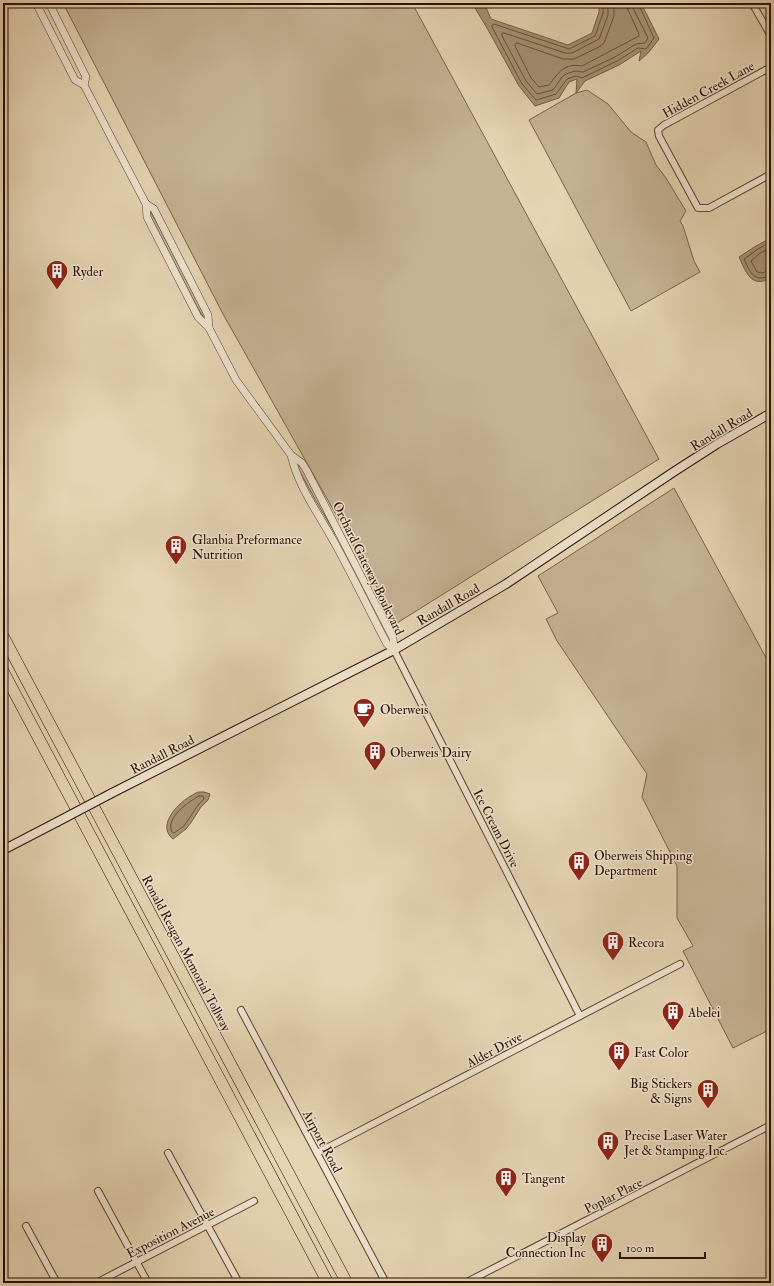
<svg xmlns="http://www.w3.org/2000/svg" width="774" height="1286" font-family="'IM FELL Double Pica',serif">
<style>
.green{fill:#c5b295;stroke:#78604a}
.water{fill:#a59176;stroke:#745d47}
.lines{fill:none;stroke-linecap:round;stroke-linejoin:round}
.shore{stroke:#68503b;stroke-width:1}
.minor-casing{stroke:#59402d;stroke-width:8}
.tertiary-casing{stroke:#59402d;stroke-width:8}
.secondary-casing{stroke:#2a0e00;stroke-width:10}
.motorway-casing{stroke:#2a0e00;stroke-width:12}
.minor{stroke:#eee3ce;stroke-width:6}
.tertiary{stroke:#eee3ce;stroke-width:7}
.secondary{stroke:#eee3ce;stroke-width:8}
.motorway{stroke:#e5d4b3;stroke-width:11}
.secondary-bridge-casing{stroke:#2a0e00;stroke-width:10;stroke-linecap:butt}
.secondary-bridge{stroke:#eee3ce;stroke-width:8}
.labels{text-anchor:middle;stroke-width:3;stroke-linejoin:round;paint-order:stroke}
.street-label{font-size:13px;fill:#2a0e00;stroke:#eee3ce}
.poi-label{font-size:13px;fill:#2a0e00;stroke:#eee3ce;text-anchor:start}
</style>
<rect width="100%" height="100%" fill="#e5d4b3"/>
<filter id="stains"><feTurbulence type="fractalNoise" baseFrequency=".005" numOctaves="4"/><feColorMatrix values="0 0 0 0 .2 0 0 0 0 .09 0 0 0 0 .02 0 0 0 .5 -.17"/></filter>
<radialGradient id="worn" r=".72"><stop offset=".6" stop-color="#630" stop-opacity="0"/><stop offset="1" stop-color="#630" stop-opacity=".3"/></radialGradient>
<g class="green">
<polygon points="63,3 412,3 659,459 397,623 223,314"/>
<polygon points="587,90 608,104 631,132 646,142 656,165 666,178 686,211 680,221 683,226 694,261 700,272 631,311 529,120 576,93"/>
<polygon points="149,209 158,225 208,322 207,323 196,305 147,210"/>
<polygon points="295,460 305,473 336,535 316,501 294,461"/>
<polygon points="674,488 771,667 771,1029 733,1048 683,951 693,946 677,918 677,866 642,797 647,774 557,641 546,619 558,613 538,576"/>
</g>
<g class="water">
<polygon points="472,3 484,3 491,19 568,45 592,33 599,12 599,3 641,3 659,39 649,52 639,61 641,51 619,65 585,81 576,93 577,79 569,82 559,98 535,106 519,86 487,28"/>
<path d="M771,238V278C751,289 746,272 739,257L756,246Z"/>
<path d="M198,792H204L210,794L208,800L201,807L190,824L186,829L173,839C160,829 170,813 180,804C185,799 192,795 198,792Z"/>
</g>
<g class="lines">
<g class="shore">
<polyline points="603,3 603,13 595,36 569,49 494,24 492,25 492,27 522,84 536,100 556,94 567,79 576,76 582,78 617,61 638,48 646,49 654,38 638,3"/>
<polyline points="608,3 608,15 599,39 572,53 565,53 504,33 502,33 502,36 526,81 537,94 553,90 562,77 566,74 575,71 583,72 615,57 636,44 645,43 648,38 633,8 632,3"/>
<path d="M614,3V16L604,43L599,47L574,59H563L517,43L515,44V46L531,78L539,87L549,85C559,72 564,63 582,66L639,36V34L628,10L626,3"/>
<path d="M771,242L758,249L744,259C748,267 751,278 761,278C765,278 768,276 771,275"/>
<polyline points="771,248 760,253 751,261 757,272 762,273 771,270"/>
<path d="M199,796H203L204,799L198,805L184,826L174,833L172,832C165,818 188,802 199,796Z"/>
</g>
<g class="minor-casing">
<g id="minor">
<polyline points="752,3 771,36"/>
<polyline points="771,67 664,125 658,130 659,136 698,208 709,208 771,174"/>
<polyline points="394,650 580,1016"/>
<polyline points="241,1010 386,1283"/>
<polyline points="168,1153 239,1283"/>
<polyline points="317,1153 680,964"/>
<polyline points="98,1191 148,1283"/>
<polyline points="26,1226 57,1283"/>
<polyline points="96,1283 254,1201"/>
<polyline points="465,1283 771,1125"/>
</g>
</g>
<g class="tertiary-casing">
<g id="tertiary">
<polyline points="36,3 75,80 84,85 112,139 146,204 147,217 198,317 209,328 236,380 291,455 302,463 307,471 393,638 394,650"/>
<polyline points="49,3 86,77 84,85"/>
<polyline points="146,204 154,209 208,315 209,328"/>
<path d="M291,455C298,486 318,513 333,540C352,574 369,610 387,644L394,650"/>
</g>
</g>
<g class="secondary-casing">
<g id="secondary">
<polyline points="112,793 394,650 506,584 675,471 717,444 771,413"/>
<polyline points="3,850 57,822"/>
</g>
</g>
<g class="motorway-casing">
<g id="motorway">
<polyline points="3,636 347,1283"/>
<polyline points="3,671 328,1283"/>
</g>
</g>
<use href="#minor" class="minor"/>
<use href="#tertiary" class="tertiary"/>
<use href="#secondary" class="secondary"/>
<use href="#motorway" class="motorway"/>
<g class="secondary-bridge-casing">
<polyline id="secondary-bridge" points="57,822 112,793"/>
</g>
<use href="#secondary-bridge" class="secondary-bridge"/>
</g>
<defs>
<g id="building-pin" transform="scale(1.15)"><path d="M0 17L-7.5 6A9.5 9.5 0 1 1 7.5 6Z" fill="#8f2418" stroke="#eee3ce"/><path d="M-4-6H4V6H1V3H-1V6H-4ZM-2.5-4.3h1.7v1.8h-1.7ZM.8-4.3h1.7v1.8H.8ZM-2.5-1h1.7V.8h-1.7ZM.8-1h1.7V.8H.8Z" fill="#fff"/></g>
<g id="cafe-pin" transform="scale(1.15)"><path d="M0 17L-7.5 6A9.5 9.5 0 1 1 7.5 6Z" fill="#8f2418" stroke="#eee3ce"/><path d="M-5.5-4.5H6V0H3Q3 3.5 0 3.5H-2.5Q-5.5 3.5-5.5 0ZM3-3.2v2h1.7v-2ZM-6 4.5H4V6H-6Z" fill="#fff"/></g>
</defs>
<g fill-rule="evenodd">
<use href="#building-pin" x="57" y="271"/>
<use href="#building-pin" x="176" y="546"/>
<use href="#cafe-pin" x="364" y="709"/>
<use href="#building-pin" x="375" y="752"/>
<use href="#building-pin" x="579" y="862"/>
<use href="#building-pin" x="613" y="942"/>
<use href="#building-pin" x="673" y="1012"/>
<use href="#building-pin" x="619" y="1052"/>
<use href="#building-pin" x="708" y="1090"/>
<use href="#building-pin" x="608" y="1142"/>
<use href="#building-pin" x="506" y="1178"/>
<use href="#building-pin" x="602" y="1244"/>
</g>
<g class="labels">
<g class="street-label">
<text transform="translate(708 89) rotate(-29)" y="5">Hidden Creek Lane</text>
<text transform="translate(721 429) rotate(-31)" y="5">Randall Road</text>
<text transform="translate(369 568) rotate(64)" y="5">Orchard Gateway Boulevard</text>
<text transform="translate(448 604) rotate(-30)" y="5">Randall Road</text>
<text transform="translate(162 754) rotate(-27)" y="5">Randall Road</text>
<text transform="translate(497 828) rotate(63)" y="5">Ice Cream Drive</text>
<text transform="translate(187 953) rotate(62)" y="5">Ronald Reagan Memorial Tollway</text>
<text transform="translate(494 1049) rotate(-28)" y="5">Alder Drive</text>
<text transform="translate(323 1141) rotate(62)" y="5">Airport Road</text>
<text transform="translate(613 1195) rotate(-27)" y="5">Poplar Place</text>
<text transform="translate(170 1232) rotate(-27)" y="5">Exposition Avenue</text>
</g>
<g class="poi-label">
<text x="72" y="276">Ryder</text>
<text x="192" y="544">Glanbia Preformance<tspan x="192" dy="15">Nutrition</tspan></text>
<text x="380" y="714">Oberweis</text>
<text x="390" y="757">Oberweis Dairy</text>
<text x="594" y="860">Oberweis Shipping<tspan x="594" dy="15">Department</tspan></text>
<text x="628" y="947">Recora</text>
<text x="688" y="1017">Abelei</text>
<text x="634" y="1057">Fast Color</text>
<text x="692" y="1088" text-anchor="end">Big Stickers<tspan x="692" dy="15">&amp; Signs</tspan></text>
<text x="624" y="1140">Precise Laser Water<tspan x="624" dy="15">Jet &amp; Stamping Inc.</tspan></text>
<text x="522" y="1183">Tangent</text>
<text x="586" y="1242" text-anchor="end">Display<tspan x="586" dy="15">Connection Inc</tspan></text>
</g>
</g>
<rect width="774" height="1286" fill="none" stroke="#e5d4b3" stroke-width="16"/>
<rect x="4" y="4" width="766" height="1278" fill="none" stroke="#2a0e00" stroke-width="2"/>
<rect x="8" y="8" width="758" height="1270" fill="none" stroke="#2a0e00"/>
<path d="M620 1252v6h85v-6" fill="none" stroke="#2a0e00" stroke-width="2"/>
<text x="626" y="1252" font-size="12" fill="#2a0e00" stroke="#eee3ce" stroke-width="3" paint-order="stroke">100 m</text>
<rect width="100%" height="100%" filter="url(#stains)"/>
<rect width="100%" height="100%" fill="url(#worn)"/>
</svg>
